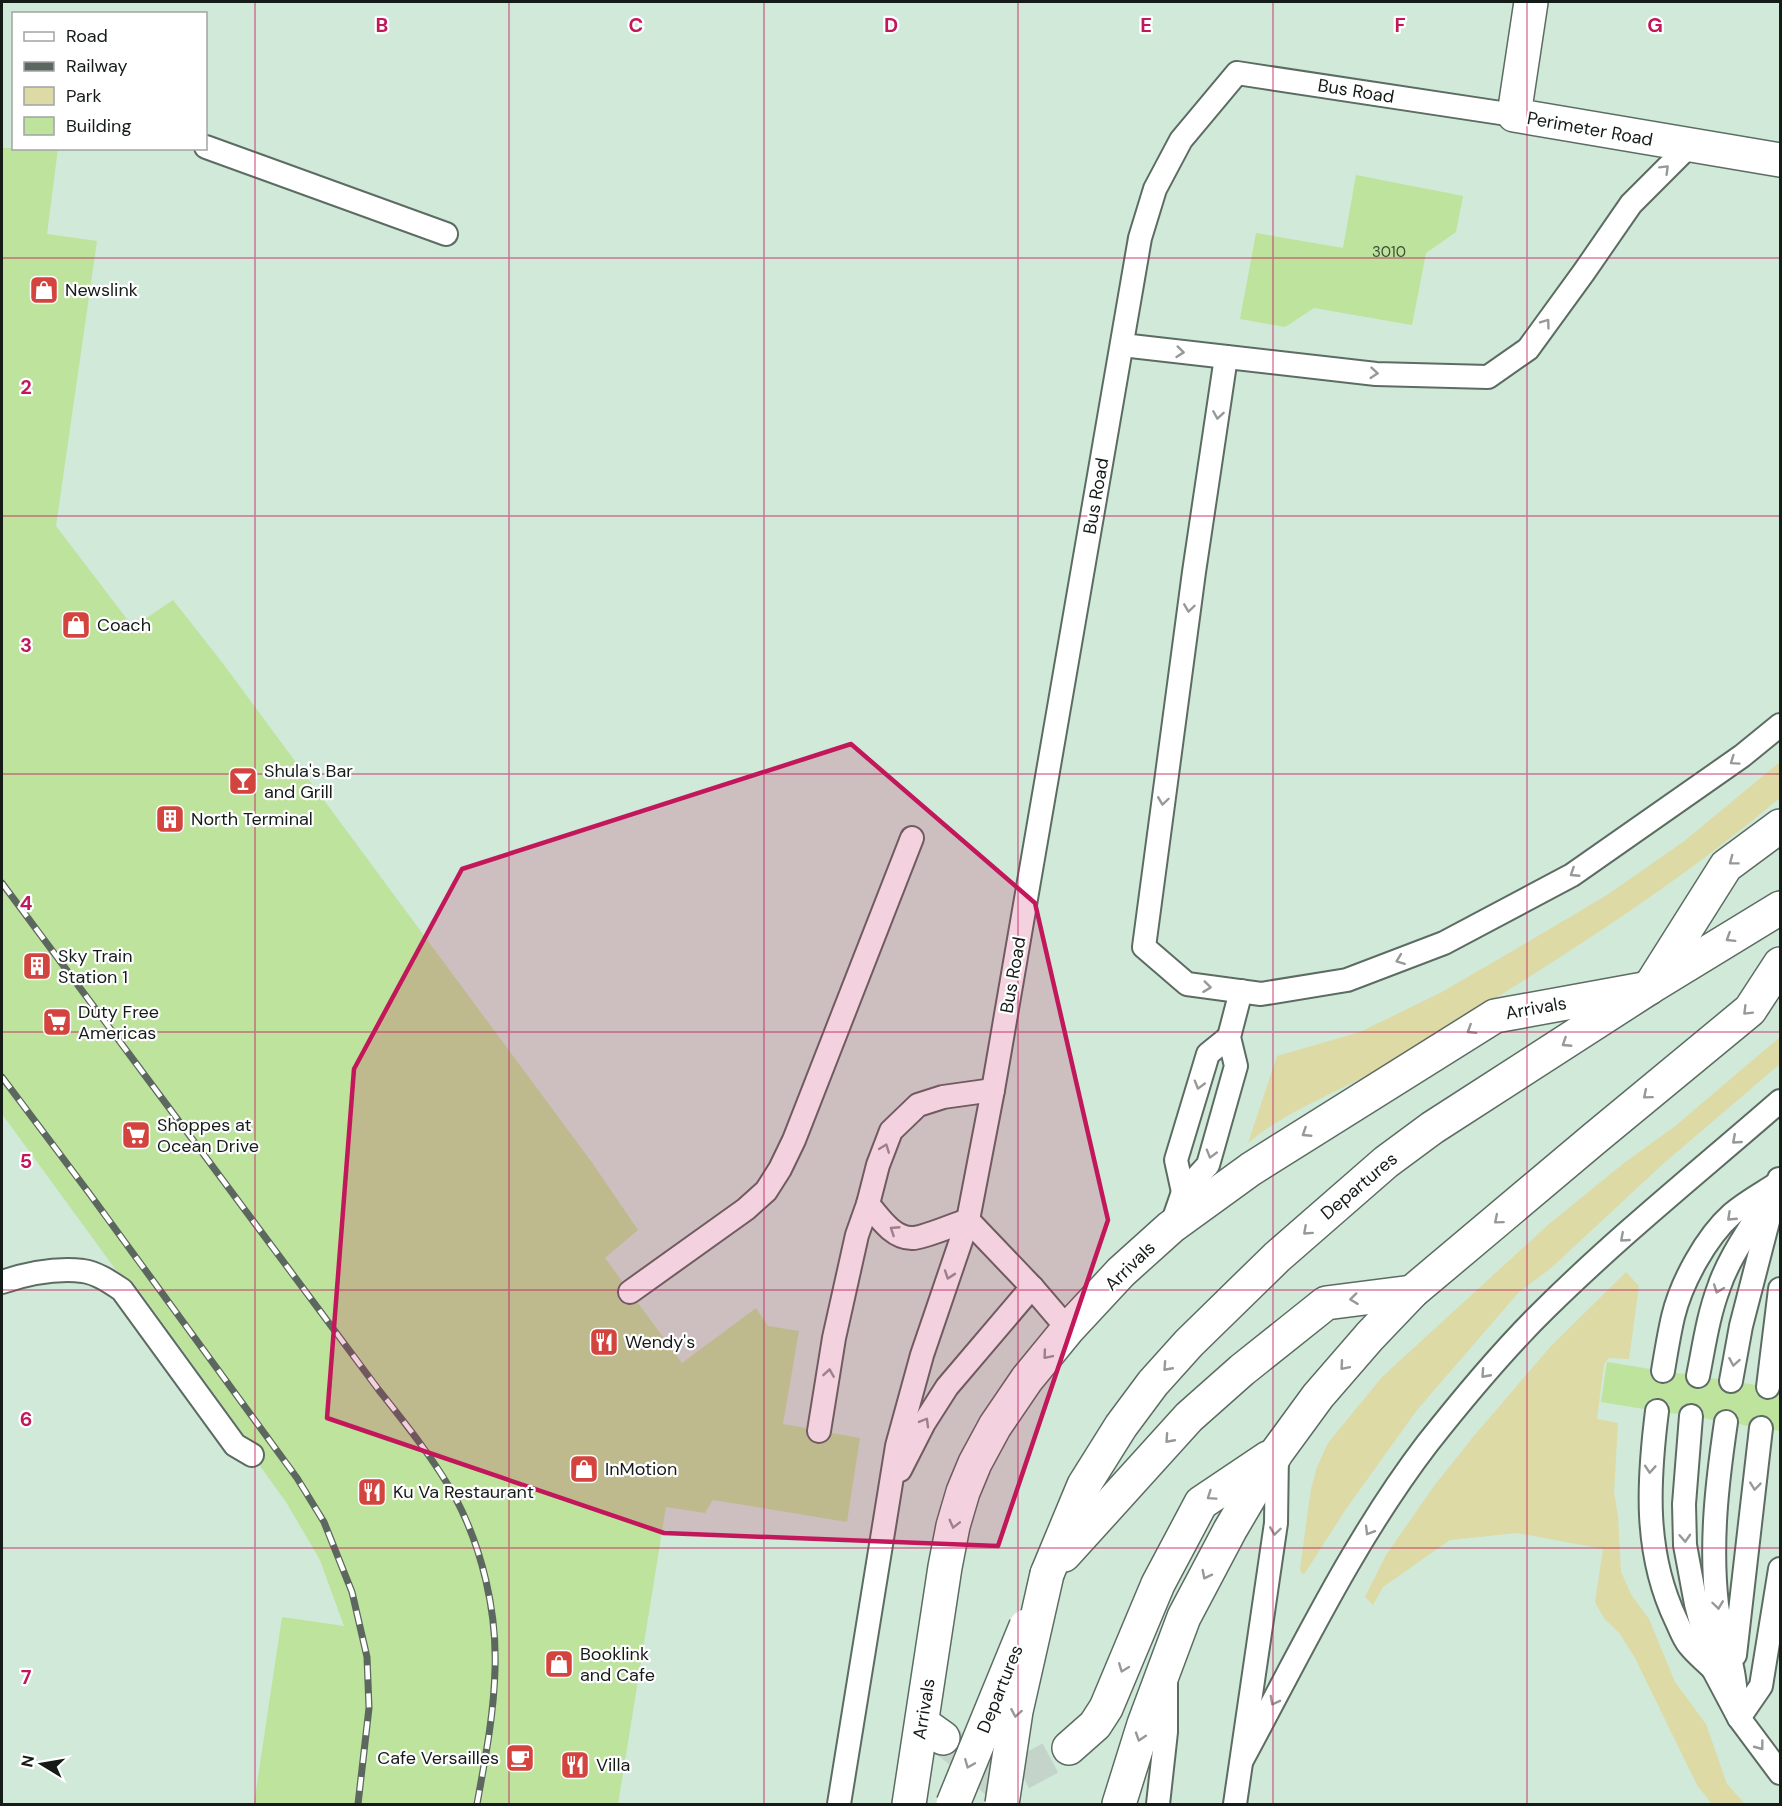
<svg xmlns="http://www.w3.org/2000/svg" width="1782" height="1806" font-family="'DM Sans',sans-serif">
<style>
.built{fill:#d0e9d9;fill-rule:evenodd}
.green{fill:#dddaa5}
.building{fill:#bde39c}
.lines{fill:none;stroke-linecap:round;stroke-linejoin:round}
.primary-tunnel{stroke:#c4d4ca;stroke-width:33;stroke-dasharray:33 16;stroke-linecap:butt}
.service-casing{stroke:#5c6c62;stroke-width:26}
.minor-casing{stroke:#5c6c62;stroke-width:36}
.secondary-casing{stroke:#5c6c62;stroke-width:36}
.primary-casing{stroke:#5c6c62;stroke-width:36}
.service{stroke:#fff;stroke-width:22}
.minor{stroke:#fff;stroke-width:33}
.secondary{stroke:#fff;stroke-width:33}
.primary{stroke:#fff;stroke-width:33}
.rail-casing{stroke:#5c6760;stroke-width:7}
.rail{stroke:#fff;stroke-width:4.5;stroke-dasharray:14;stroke-linecap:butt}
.tertiary-bridge-casing{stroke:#5c6c62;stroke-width:36;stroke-linecap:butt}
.primary-bridge-casing{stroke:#5c6c62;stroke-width:36;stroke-linecap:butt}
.tertiary-bridge{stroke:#fff;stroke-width:33}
.primary-bridge{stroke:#fff;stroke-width:33}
.oneway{stroke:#969997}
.marked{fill:#c2185b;fill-opacity:0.2;stroke:#c2185b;stroke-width:4.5;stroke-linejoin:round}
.grid{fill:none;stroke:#c2185b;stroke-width:1.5;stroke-opacity:0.55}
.labels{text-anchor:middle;stroke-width:4.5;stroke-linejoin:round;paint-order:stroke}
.number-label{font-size:15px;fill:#3f4e39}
.street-label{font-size:18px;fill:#151c18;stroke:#fff}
.poi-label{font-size:18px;fill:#151c18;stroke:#fff;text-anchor:start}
.grid-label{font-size:20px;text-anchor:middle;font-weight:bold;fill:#c2185b;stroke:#fff;stroke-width:4.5;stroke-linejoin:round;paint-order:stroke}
</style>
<rect width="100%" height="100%" fill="#e3f5e9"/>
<path class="built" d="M2,2H1780V1804H2ZM14,14H206V148H14Z"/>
<g class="green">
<path d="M1780,762V798C1661,898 1527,979 1394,1061C1347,1089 1289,1108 1248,1143L1277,1056L1360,1032L1442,992L1516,949L1607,895L1683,842Z"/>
<polygon points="1780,1037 1780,1064 1664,1163 1551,1268 1519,1292 1417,1410 1346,1509 1305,1573 1302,1574 1300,1569 1311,1489 1317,1467 1328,1443 1382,1377 1549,1224 1624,1163 1674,1127"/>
<polygon points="1626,1272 1639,1286 1629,1359 1609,1358 1604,1364 1597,1419 1618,1423 1614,1492 1618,1516 1621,1572 1632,1596 1649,1619 1675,1682 1706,1724 1727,1784 1745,1804 1712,1804 1697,1785 1635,1658 1620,1634 1604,1618 1595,1602 1603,1549 1517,1533 1450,1540 1383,1587 1373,1605 1365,1597 1386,1555 1434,1486 1473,1437 1550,1347"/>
</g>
<g class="building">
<polygon points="2,148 58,148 47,234 97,241 56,526 133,627 173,600 221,661 593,1164 638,1230 605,1258 622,1281 618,1286 617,1293 619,1300 625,1304 631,1305 638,1303 682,1363 756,1308 768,1326 799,1331 783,1424 806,1428 807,1436 816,1444 824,1443 830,1439 832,1433 860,1438 847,1522 713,1500 705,1513 666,1507 618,1804 254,1804 282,1617 344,1626 320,1560 286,1502 260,1466 265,1456 263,1448 244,1435 133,1282 116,1270 2,1114"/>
<polygon points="1356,175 1463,196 1456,232 1426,253 1412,325 1314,308 1285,327 1240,319 1256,233 1343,248"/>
<polygon points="1607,1362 1650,1369 1650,1375 1654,1381 1661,1384 1668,1383 1673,1380 1676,1373 1685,1374 1689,1386 1696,1389 1702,1389 1708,1385 1711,1378 1718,1379 1722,1391 1729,1394 1736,1393 1741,1390 1744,1383 1755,1385 1756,1393 1760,1398 1766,1400 1774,1399 1780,1391 1780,1431 1774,1430 1773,1422 1769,1417 1763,1415 1755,1416 1748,1426 1739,1424 1738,1416 1734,1411 1728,1409 1720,1410 1715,1414 1713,1420 1704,1418 1703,1410 1699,1405 1693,1403 1685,1404 1680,1409 1678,1414 1670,1413 1669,1405 1665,1400 1659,1398 1651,1399 1646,1403 1644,1409 1601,1402"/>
</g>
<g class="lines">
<polyline class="primary-tunnel" points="943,1738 1000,1785 1069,1748"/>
<g class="service-casing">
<g id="service">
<polyline points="206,147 446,234"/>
<polyline points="1122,345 1376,374 1488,377 1528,349 1584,272 1631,204 1689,146"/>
<polyline points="1226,357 1194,572 1144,947 1187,984 1261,994 1347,980 1444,943 1572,875 1742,756 1780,725"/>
<polyline points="1183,1192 1176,1160 1208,1054 1229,1037"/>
<path d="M868,1204C879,1217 893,1239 913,1238C923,1238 956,1224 968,1220"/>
<polyline points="968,1220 1032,1287 1068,1329"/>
<polyline points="1171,1227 1183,1192 1208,1165 1236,1066 1229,1037 1241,991"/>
<path d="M2,1282C26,1274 57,1268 83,1271C97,1273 110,1282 122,1290L235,1445L252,1455"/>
<polyline points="630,1292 746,1209 766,1191 780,1169 794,1140 912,838"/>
<path d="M1663,1371C1666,1353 1669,1334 1673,1317C1681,1283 1706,1237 1732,1214C1746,1202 1763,1193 1778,1183"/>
<path d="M1698,1376C1704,1346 1708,1316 1719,1287C1729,1257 1750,1229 1766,1202"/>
<polyline points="1731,1381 1741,1326 1779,1179"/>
<polyline points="1768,1387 1780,1289"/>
<path d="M1657,1411C1648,1483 1644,1553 1676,1620C1680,1628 1683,1638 1689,1645C1695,1653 1704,1660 1712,1668"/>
<polyline points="1691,1416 1684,1504 1685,1545 1696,1604 1713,1669 1739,1718 1780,1773"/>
<path d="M1726,1422C1717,1483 1710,1543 1717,1605C1720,1628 1729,1650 1733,1672C1735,1683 1736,1694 1737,1705"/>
<polyline points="819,1431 834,1338 857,1235 868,1204 878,1165 891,1131 918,1105 943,1097 993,1090"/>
<polyline points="900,1470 924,1423 947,1387 1032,1287"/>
<polyline points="1735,1655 1761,1428"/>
<polyline points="1739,1718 1761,1686 1780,1569"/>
<path d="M1242,1760C1300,1653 1353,1541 1427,1444C1464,1397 1503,1350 1546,1308C1620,1235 1702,1169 1780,1101"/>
<polyline points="839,1804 897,1446 922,1355 968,1220 993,1090 1140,238 1155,189 1181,140 1237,73 1514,115"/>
<polyline points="1158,1804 1166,1732 1166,1684"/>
<polyline points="1235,1804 1276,1523 1277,1453"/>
</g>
</g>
<g class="minor-casing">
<g id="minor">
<polyline points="1531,2 1514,115 1780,160"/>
<polyline points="1649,988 1726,866 1780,826"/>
</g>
</g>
<g class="secondary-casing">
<polyline id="secondary" points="909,1804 945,1567 953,1526 963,1492 975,1463 995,1426 1027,1379 1068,1329 1121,1272 1171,1227 1251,1169 1495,1016 1649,988"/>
</g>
<g class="primary-casing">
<g id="primary">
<polyline points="1064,1555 1189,1417 1242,1370 1326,1303 1412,1292"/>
<polyline points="1047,1574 1084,1485 1121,1426 1153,1383 1189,1343 1277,1257 1386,1162 1432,1128 1649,988 1780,908"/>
<polyline points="922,1723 943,1738"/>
<polyline points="1069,1748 1095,1725 1106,1708 1158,1584 1201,1503 1268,1458"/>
<polyline points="1119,1804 1144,1724 1184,1617 1230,1530 1250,1496 1277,1452 1318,1396 1370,1336 1412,1292 1595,1138 1750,1010 1780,964"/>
</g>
</g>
<use href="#service" class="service"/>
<use href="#minor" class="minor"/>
<use href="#secondary" class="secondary"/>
<use href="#primary" class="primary"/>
<g class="rail-casing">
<g id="rail">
<path d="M2,883L378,1389C405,1423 434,1459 455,1497C482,1548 497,1611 495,1669C494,1714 485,1760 477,1804"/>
<polyline points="2,1077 89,1193 297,1478 324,1522 352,1592 367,1657 369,1708 358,1804"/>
</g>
</g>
<use href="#rail" class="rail"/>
<g class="tertiary-bridge-casing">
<polyline id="tertiary-bridge" points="953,1804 1026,1626"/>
</g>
<g class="primary-bridge-casing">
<polyline id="primary-bridge" points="1002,1804 1016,1711 1047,1574"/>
</g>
<use href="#tertiary-bridge" class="tertiary-bridge"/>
<use href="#primary-bridge" class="primary-bridge"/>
</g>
<defs><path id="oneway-chevron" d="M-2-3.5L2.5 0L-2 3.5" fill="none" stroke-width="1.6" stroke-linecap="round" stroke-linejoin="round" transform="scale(1.5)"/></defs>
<g class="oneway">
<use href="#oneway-chevron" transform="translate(1665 169) rotate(-45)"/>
<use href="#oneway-chevron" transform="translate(1546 323) rotate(-54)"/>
<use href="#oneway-chevron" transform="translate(1180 352) rotate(6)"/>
<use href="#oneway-chevron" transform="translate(1374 373) rotate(5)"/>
<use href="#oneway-chevron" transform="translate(1218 415) rotate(99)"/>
<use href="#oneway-chevron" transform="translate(1189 608) rotate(98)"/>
<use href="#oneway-chevron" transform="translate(1734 761) rotate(145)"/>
<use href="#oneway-chevron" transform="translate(1163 801) rotate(98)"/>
<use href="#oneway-chevron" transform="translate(1733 861) rotate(143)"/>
<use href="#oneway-chevron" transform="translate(1574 873) rotate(147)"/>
<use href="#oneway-chevron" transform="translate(1730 938) rotate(148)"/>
<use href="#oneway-chevron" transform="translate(1400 960) rotate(159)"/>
<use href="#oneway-chevron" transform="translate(1207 987) rotate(7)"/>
<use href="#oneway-chevron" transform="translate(1747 1011) rotate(135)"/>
<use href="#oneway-chevron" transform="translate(1471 1030) rotate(148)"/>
<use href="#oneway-chevron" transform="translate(1566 1043) rotate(147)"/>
<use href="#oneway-chevron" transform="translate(1199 1085) rotate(106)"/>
<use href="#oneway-chevron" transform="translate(1647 1095) rotate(140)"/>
<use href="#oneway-chevron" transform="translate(1306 1133) rotate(147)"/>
<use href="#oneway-chevron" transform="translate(1736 1140) rotate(139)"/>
<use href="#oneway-chevron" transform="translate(885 1148) rotate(-69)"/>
<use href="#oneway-chevron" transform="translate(1211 1154) rotate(106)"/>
<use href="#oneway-chevron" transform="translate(1731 1217) rotate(137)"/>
<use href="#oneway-chevron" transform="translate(1498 1220) rotate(140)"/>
<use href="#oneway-chevron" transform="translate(894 1230) rotate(-147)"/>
<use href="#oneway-chevron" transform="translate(1307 1231) rotate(138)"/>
<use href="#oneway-chevron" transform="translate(1624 1238) rotate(139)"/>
<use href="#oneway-chevron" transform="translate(949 1275) rotate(109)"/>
<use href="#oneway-chevron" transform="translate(1718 1289) rotate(110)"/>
<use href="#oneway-chevron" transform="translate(1354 1299) rotate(173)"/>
<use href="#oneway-chevron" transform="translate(1047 1355) rotate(130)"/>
<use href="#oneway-chevron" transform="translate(1734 1362) rotate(100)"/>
<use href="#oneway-chevron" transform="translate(1344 1366) rotate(131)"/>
<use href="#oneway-chevron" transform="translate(1167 1367) rotate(132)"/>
<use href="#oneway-chevron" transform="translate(829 1373) rotate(-81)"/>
<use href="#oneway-chevron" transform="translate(1485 1374) rotate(132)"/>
<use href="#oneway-chevron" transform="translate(925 1422) rotate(-60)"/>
<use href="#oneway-chevron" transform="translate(1169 1439) rotate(132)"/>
<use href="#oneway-chevron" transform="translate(1650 1469) rotate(94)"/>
<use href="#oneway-chevron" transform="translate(1755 1486) rotate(96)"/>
<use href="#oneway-chevron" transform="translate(1211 1496) rotate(146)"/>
<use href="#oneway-chevron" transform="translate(954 1524) rotate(104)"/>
<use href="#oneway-chevron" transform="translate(1275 1531) rotate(98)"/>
<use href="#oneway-chevron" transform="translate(1369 1531) rotate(121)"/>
<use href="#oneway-chevron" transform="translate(1685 1538) rotate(87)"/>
<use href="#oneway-chevron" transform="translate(1206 1575) rotate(117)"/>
<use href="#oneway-chevron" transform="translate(1718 1605) rotate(82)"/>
<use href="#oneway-chevron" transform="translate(1123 1668) rotate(111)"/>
<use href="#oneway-chevron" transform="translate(1274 1701) rotate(118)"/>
<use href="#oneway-chevron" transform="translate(1016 1713) rotate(100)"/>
<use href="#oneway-chevron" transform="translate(1140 1737) rotate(108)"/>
<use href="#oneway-chevron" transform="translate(1760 1746) rotate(53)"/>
<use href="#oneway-chevron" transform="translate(969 1764) rotate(112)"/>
</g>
<path class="marked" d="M851,744L1035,903L1108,1220L998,1546L664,1533L327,1418L354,1069L462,869Z"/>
<path class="grid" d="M255,2V1804M509,2V1804M764,2V1804M1018,2V1804M1273,2V1804M1527,2V1804M2,258H1780M2,516H1780M2,774H1780M2,1032H1780M2,1290H1780M2,1548H1780"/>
<defs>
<g id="shop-square" transform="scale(1.5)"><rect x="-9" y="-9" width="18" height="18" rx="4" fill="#d3443f" stroke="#fff"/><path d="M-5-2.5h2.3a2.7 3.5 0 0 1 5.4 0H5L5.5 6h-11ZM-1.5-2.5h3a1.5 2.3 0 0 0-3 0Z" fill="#fff"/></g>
<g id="bar-square" transform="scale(1.5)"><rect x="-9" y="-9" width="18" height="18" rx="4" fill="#d3443f" stroke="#fff"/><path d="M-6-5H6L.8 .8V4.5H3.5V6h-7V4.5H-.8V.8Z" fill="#fff"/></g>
<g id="building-square" transform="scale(1.5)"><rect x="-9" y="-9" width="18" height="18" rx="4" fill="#d3443f" stroke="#fff"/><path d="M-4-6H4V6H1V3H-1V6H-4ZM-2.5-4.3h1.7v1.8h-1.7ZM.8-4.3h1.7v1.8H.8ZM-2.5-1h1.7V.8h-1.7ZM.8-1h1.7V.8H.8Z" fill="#fff"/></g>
<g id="supermarket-square" transform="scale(1.5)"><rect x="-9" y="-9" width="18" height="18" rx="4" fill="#d3443f" stroke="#fff"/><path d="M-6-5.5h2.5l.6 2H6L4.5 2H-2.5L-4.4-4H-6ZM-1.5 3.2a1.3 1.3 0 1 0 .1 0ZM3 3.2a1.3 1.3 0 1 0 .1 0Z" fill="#fff"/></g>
<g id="restaurant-square" transform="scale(1.5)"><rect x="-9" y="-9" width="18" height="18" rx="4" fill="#d3443f" stroke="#fff"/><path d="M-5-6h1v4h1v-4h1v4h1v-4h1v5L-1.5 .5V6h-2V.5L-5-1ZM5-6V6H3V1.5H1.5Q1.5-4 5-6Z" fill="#fff"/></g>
<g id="cafe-square" transform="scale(1.5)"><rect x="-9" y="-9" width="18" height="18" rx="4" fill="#d3443f" stroke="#fff"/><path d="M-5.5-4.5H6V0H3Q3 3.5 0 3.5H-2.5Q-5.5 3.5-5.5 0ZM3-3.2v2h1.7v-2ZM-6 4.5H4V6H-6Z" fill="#fff"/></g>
</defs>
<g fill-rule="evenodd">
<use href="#shop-square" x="44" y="290"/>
<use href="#shop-square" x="76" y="625"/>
<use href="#bar-square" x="243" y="781"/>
<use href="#building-square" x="170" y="819"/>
<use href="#building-square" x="37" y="966"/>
<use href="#supermarket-square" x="57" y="1022"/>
<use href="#supermarket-square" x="136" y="1135"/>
<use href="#restaurant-square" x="604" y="1342"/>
<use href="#shop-square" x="584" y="1469"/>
<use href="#restaurant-square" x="372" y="1492"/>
<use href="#shop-square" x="559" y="1664"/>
<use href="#cafe-square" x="520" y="1758"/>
<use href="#restaurant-square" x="575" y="1765"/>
</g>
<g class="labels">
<g class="number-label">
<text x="1389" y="257">3010</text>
</g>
<g class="street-label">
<text transform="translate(1356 91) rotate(9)" y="6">Bus Road</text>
<text transform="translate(1590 129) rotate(10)" y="6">Perimeter Road</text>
<text transform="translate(1096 496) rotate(-80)" y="6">Bus Road</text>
<text transform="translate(1013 975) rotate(-80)" y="6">Bus Road</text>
<text transform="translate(1536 1008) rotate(-10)" y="6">Arrivals</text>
<text transform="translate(1359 1186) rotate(-40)" y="6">Departures</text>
<text transform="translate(1130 1266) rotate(-44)" y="6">Arrivals</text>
<text transform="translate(1000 1689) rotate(-68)" y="6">Departures</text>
<text transform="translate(924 1709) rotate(-81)" y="6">Arrivals</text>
</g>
<g class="poi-label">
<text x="65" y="296">Newslink</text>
<text x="97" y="631">Coach</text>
<text x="264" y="777">Shula's Bar<tspan x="264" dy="21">and Grill</tspan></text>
<text x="191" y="825">North Terminal</text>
<text x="58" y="962">Sky Train<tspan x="58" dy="21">Station 1</tspan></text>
<text x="78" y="1018">Duty Free<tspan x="78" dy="21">Americas</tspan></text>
<text x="157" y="1131">Shoppes at<tspan x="157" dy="21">Ocean Drive</tspan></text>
<text x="625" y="1348">Wendy's</text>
<text x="605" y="1475">InMotion</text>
<text x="393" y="1498">Ku Va Restaurant</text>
<text x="580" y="1660">Booklink<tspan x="580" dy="21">and Cafe</tspan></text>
<text x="499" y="1764" text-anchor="end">Cafe Versailles</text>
<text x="596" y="1771">Villa</text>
</g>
</g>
<g class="grid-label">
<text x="382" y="32">B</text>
<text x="636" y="32">C</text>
<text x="891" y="32">D</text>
<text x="1146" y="32">E</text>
<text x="1400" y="32">F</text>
<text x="1655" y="32">G</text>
<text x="26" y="394">2</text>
<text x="26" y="652">3</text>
<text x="26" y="910">4</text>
<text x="26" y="1168">5</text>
<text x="26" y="1426">6</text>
<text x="26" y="1684">7</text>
</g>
<rect width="1782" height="1806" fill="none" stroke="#151c18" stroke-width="6"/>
<rect x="12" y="12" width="195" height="138" fill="#ffffff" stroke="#a1a4a3" stroke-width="1.5"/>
<rect x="24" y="32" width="30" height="9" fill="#ffffff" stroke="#a1a4a3" stroke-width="1.5"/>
<text x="66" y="42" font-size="18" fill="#151c18">Road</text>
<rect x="24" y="62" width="30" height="9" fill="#5c6760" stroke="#a1a4a3" stroke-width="1.5"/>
<text x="66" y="72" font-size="18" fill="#151c18">Railway</text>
<rect x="24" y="87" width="30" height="18" fill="#dddaa5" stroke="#a1a4a3" stroke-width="1.5"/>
<text x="66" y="102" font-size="18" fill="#151c18">Park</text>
<rect x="24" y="117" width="30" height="18" fill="#bde39c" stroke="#a1a4a3" stroke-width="1.5"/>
<text x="66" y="132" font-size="18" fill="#151c18">Building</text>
<g transform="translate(42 1764) rotate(281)" stroke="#ffffff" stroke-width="4.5" paint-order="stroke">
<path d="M0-4.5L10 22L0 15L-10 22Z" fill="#151c18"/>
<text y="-9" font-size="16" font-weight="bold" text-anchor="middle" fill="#151c18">N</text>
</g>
</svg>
